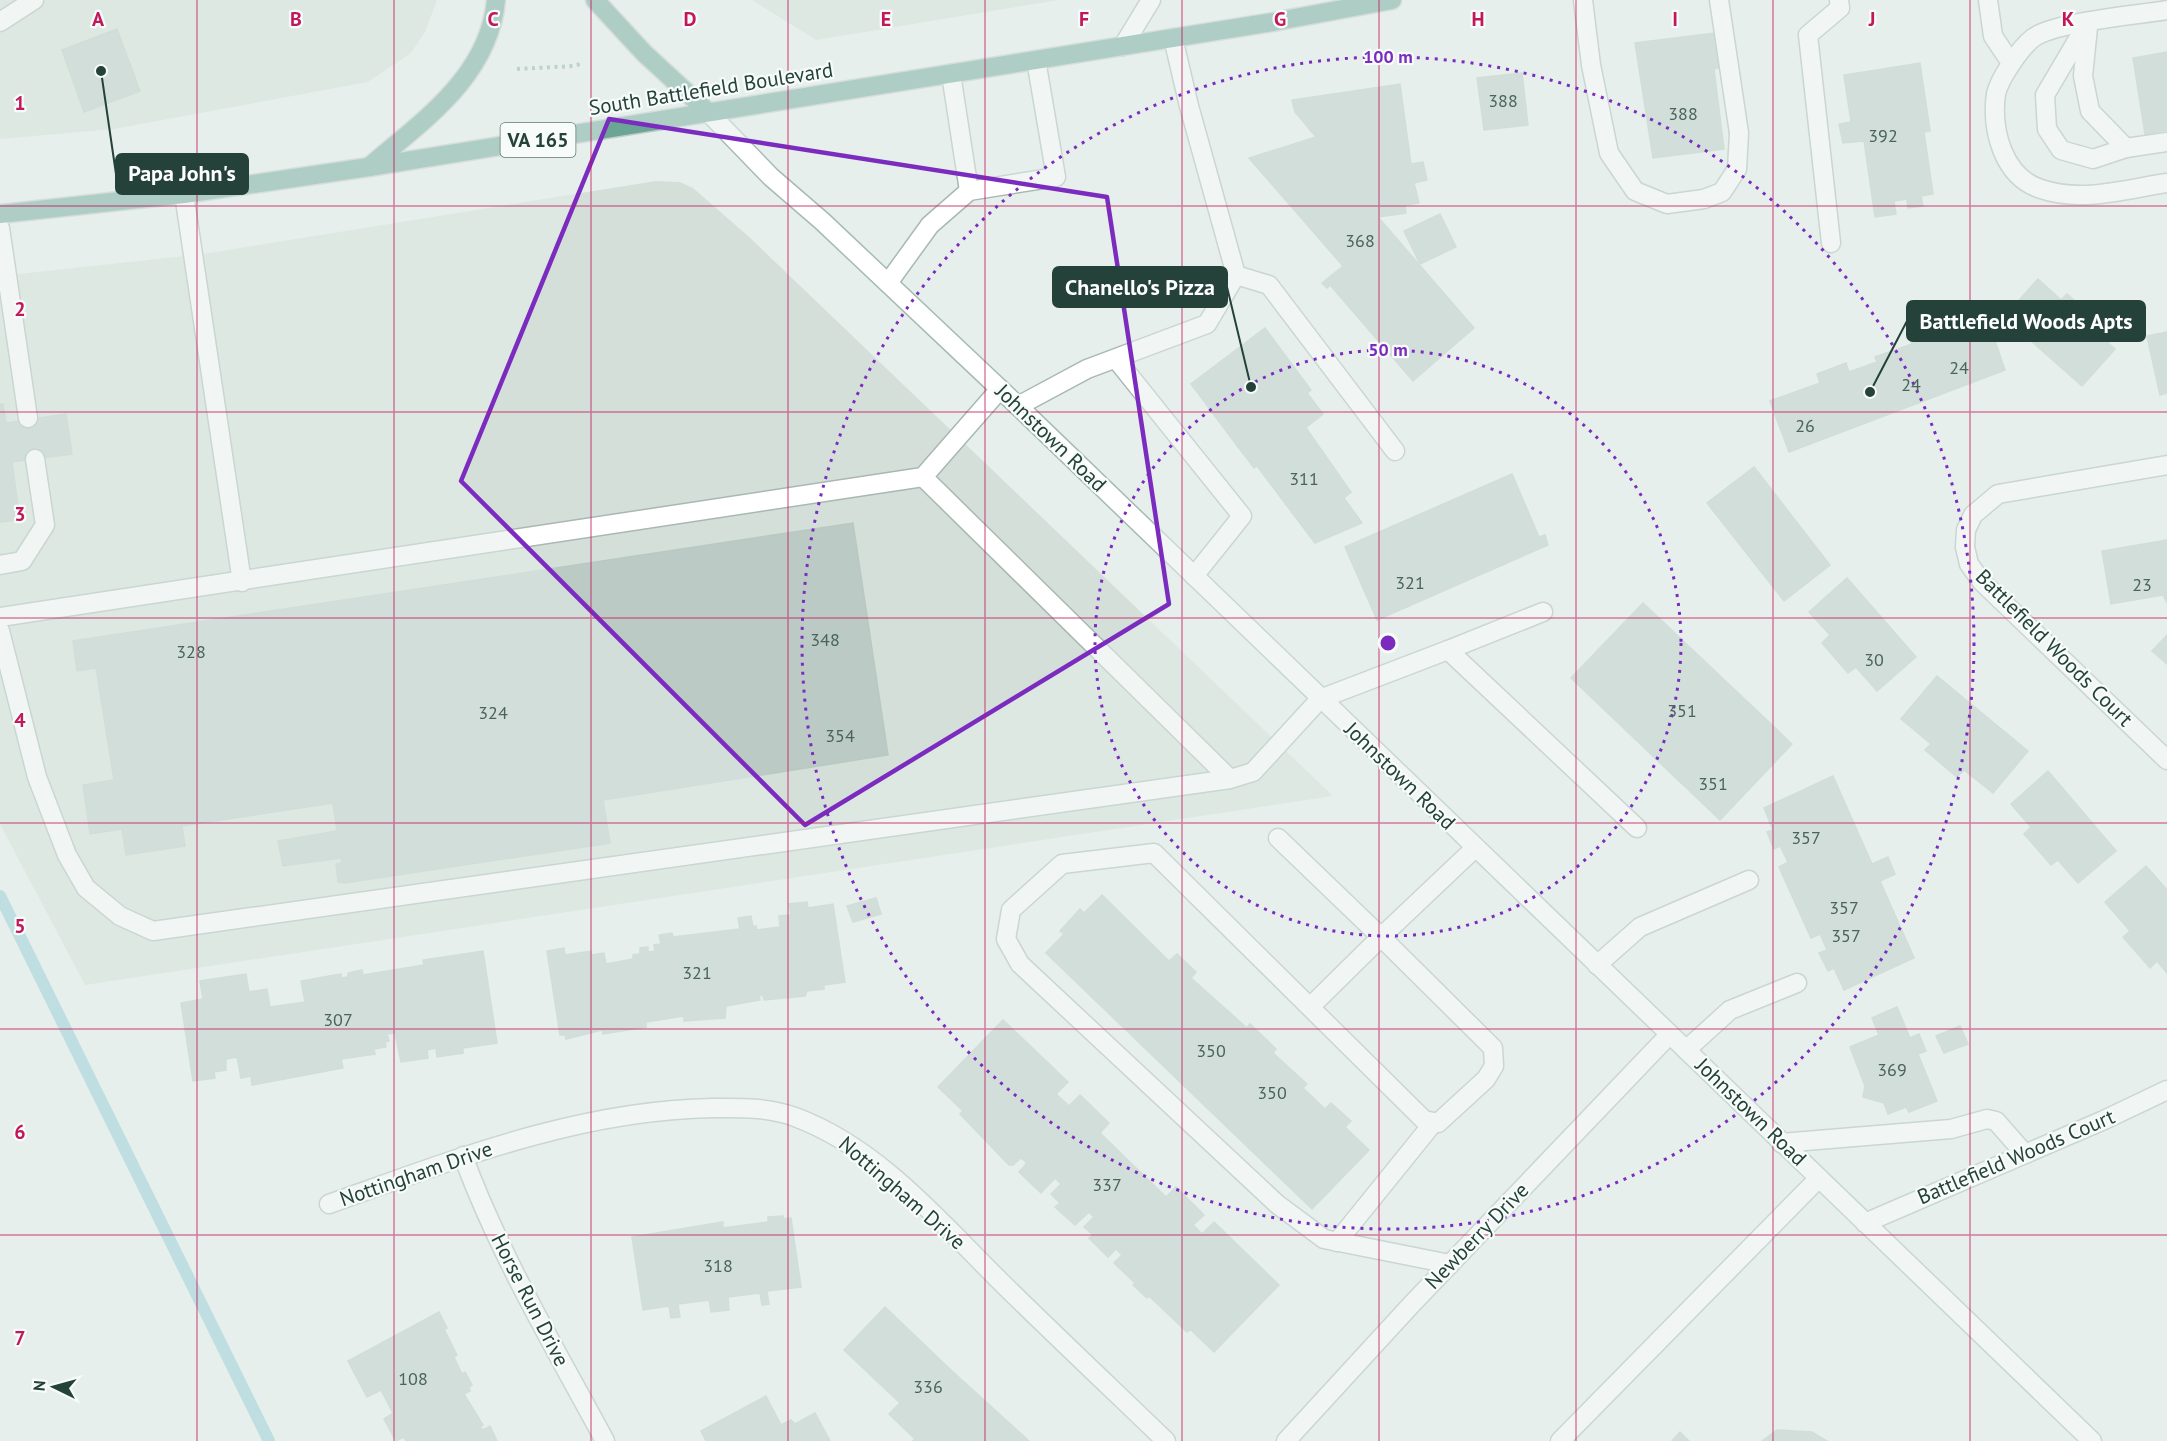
<svg xmlns="http://www.w3.org/2000/svg" width="2167" height="1441" font-family="'PT Sans',sans-serif">
<style>
.built{fill:#d4dfda}
.lines{fill:none;stroke-linecap:round;stroke-linejoin:round}
.stream{stroke:#8ec9d4;stroke-width:12}
.building{fill:#bbcac4;stroke:#b8c9c2;stroke-width:1.5}
.lane-casing{stroke:#a8b8b2;stroke-width:21}
.street-casing{stroke:#a8b8b2;stroke-width:21}
.secondary-casing{stroke:#a4bbb3;stroke-width:21}
.primary-casing{stroke:#c2cac8;stroke-width:21}
.path{stroke:#86b3a5;stroke-width:4;stroke-dasharray:3 4.5;stroke-linecap:butt}
.lane{stroke:#fff;stroke-width:18}
.street{stroke:#fff;stroke-width:18}
.secondary{stroke:#fff;stroke-width:18}
.primary{stroke:#6aa596;stroke-width:18}
.marked{fill:none;stroke:#7b2cbf;stroke-width:4.5;stroke-linejoin:round}
.grid{fill:none;stroke:#c2185b;stroke-width:1.5;stroke-opacity:0.55}
.ring{fill:none;stroke:#7b2cbf;stroke-width:3;stroke-dasharray:3 6}
.labels{text-anchor:middle;stroke-width:4.5;stroke-linejoin:round;paint-order:stroke}
.number-label{font-size:18px;fill:#4a645c}
.shield{fill:#f7fbf9;stroke:#637a73;stroke-width:1.5}
.shield-label{font-size:20px;font-weight:bold;fill:#24423a}
.street-label{font-size:21px;fill:#24423a;stroke:#f7fbf9}
.grid-label{font-size:20px;text-anchor:middle;font-weight:bold;fill:#c2185b;stroke:#f7fbf9;stroke-width:4.5;stroke-linejoin:round;paint-order:stroke}
.centre{fill:#7b2cbf;stroke:#f7fbf9;stroke-width:3}
.ring-label{font-size:18px;text-anchor:middle;font-weight:bold;fill:#7b2cbf;stroke:#f7fbf9;stroke-width:4.5;stroke-linejoin:round;paint-order:stroke}
.leader{fill:none;stroke:#24423a;stroke-width:2}
.callout-dot{fill:#24423a;stroke:#f7fbf9;stroke-width:2}
.callout{fill:#24423a;stroke:#24423a;stroke-width:2}
.callout-label{font-size:22px;text-anchor:middle;font-weight:bold;fill:#fff}
</style>
<rect width="100%" height="100%" fill="#e6efeb"/>
<g class="built">
<polygon points="0,0 437,0 425,32 411,53 368,82 114,129 0,139"/>
<polygon points="752,0 1059,0 816,40"/>
<polygon points="656,181 680,182 693,188 748,236 1333,796 85,985 0,824 0,276 203,254"/>
</g>
<g class="lines">
<polyline class="stream" points="0,896 269,1441"/>
</g>
<g class="building">
<polygon points="117,29 140,91 84,112 62,50"/>
<polygon points="1715,33 1719,68 1714,69 1724,149 1653,158 1635,43"/>
<polygon points="2167,52 2167,130 2145,134 2133,58"/>
<polygon points="1920,63 1930,131 1924,132 1933,194 1921,196 1923,206 1908,208 1907,199 1894,201 1896,214 1875,217 1864,141 1843,143 1839,124 1851,122 1844,75"/>
<polygon points="1522,73 1528,125 1484,130 1477,78"/>
<polygon points="1400,84 1411,164 1423,162 1427,180 1414,183 1419,203 1405,205 1406,213 1378,217 1474,328 1413,381 1330,285 1327,288 1322,283 1343,266 1249,158 1316,137 1295,112 1292,100"/>
<polygon points="1440,214 1456,247 1420,264 1404,231"/>
<polygon points="2038,279 2061,300 2067,294 2100,323 2094,330 2115,349 2082,386 2004,317"/>
<polygon points="1987,317 2005,370 1789,452 1770,401 1820,383 1817,374 1846,363 1849,372 1877,362 1875,357 1912,344 1909,336 1951,320 1954,329"/>
<polygon points="1265,328 1311,390 1238,447 1191,384"/>
<polygon points="2167,332 2167,393 2160,395 2147,336"/>
<polygon points="1307,393 1323,414 1254,468 1238,447"/>
<polygon points="0,404 3,404 6,423 66,414 72,454 12,462 20,520 0,522"/>
<polygon points="1306,428 1351,492 1344,498 1362,523 1315,543 1257,466"/>
<polygon points="1754,467 1830,565 1784,601 1707,503"/>
<polygon points="1512,474 1539,537 1545,535 1548,545 1377,620 1345,547"/>
<polygon points="853,523 888,755 603,800 610,843 345,883 338,882 336,864 342,863 341,858 283,866 278,841 337,831 333,803 182,826 185,846 126,855 122,829 90,834 83,785 114,780 96,668 77,671 73,641"/>
<polygon points="2167,540 2167,603 2163,595 2111,604 2102,551"/>
<polygon points="1847,578 1916,657 1877,691 1856,667 1848,673 1822,643 1830,635 1809,612"/>
<polygon points="1643,603 1792,744 1720,820 1571,678"/>
<polygon points="2167,635 2167,664 2152,651"/>
<polygon points="1937,676 2028,751 1993,793 1964,770 1957,777 1925,750 1931,744 1901,719"/>
<polygon points="2048,771 2116,851 2078,883 2058,860 2051,865 2024,834 2031,827 2011,804"/>
<polygon points="1833,776 1872,864 1888,857 1895,874 1880,881 1914,958 1844,990 1834,968 1828,971 1819,953 1827,950 1820,934 1811,938 1779,867 1788,862 1780,846 1774,849 1767,832 1773,830 1764,808"/>
<polygon points="2146,866 2167,890 2167,973 2157,961 2150,968 2123,937 2130,931 2105,902"/>
<polygon points="1102,895 1169,961 1177,954 1196,972 1191,978 1247,1028 1250,1024 1276,1049 1273,1053 1307,1084 1303,1088 1325,1109 1331,1103 1351,1121 1345,1127 1369,1150 1312,1209 1046,953 1064,934 1060,931 1080,909 1084,913"/>
<polygon points="876,898 881,914 853,922 847,906"/>
<polygon points="807,902 808,908 833,904 845,982 824,985 824,989 807,991 805,996 764,1000 763,995 759,996 760,1000 726,1006 725,1018 684,1021 684,1016 646,1022 646,1027 603,1034 602,1030 566,1039 565,1035 560,1035 547,951 564,948 565,955 591,951 591,955 604,953 606,964 633,959 633,955 640,954 640,948 648,947 648,952 655,951 654,945 661,944 659,935 672,933 673,937 740,929 738,918 751,916 753,927 756,926 757,930 780,927 779,916 791,915 789,904"/>
<polygon points="483,951 497,1043 463,1048 463,1053 437,1057 436,1048 427,1050 428,1058 401,1062 395,1033 387,1034 389,1041 385,1042 386,1047 374,1049 375,1054 341,1059 343,1068 252,1085 251,1076 241,1078 237,1057 226,1059 226,1070 214,1072 215,1078 193,1081 181,1003 203,999 200,981 246,974 249,992 267,989 270,1007 305,1002 301,981 341,974 341,978 348,977 348,973 362,970 363,975 424,965 423,960"/>
<polygon points="1897,1007 1910,1038 1919,1034 1926,1051 1918,1054 1937,1101 1909,1112 1906,1107 1888,1114 1884,1103 1863,1097 1865,1086 1850,1047 1879,1035 1872,1018"/>
<polygon points="1003,1020 1068,1082 1056,1094 1069,1106 1080,1095 1109,1123 1100,1133 1166,1197 1176,1187 1204,1215 1193,1225 1202,1234 1214,1222 1279,1285 1214,1352 1190,1329 1187,1332 1149,1296 1147,1298 1133,1285 1135,1283 1114,1263 1122,1255 1116,1249 1108,1257 1089,1238 1093,1235 1084,1227 1094,1217 1089,1212 1075,1225 1055,1207 1060,1203 1051,1194 1061,1184 1055,1178 1041,1193 1019,1172 1027,1163 1021,1158 1013,1165 1009,1165 960,1114 963,1111 938,1087"/>
<polygon points="1960,1026 1968,1044 1944,1053 1936,1036"/>
<polygon points="783,1216 783,1219 791,1218 801,1287 767,1291 769,1304 762,1305 760,1293 728,1297 729,1310 711,1312 709,1300 678,1304 680,1317 671,1318 669,1306 643,1310 632,1237 723,1222 723,1228 768,1222 768,1217"/>
<polygon points="885,1307 952,1371 1029,1441 913,1441 915,1439 889,1414 900,1403 844,1350"/>
<polygon points="439,1312 447,1328 444,1329 457,1355 454,1357 462,1374 465,1372 472,1385 469,1387 470,1391 464,1394 483,1425 480,1427 483,1430 490,1426 497,1441 406,1441 404,1437 396,1441 384,1419 393,1413 381,1390 367,1397 348,1361"/>
<polygon points="766,1396 781,1425 791,1420 795,1424 815,1413 830,1441 706,1441 701,1431"/>
<polygon points="1777,1430 1812,1432 1827,1441 1762,1441"/>
<polygon points="1680,1432 1689,1441 1672,1441"/>
</g>
<g class="lines">
<g class="lane-casing">
<g id="lane">
<polyline points="1583,0 1591,65 1609,153 1635,191 1667,204 1704,199 1722,192 1737,169 1739,133 1719,0"/>
<polyline points="1988,0 1993,36 2011,63"/>
<path d="M2167,10C2138,15 2054,22 2033,38C2021,47 1999,79 1996,94C1991,130 2003,177 2041,189C2082,203 2126,189 2167,183"/>
<polyline points="0,22 34,0"/>
<polyline points="2088,22 2045,95 2047,129 2061,150 2093,159 2126,148"/>
<polyline points="2088,27 2083,76 2090,111 2126,148 2167,142"/>
<polyline points="1123,46 1151,0"/>
<polyline points="951,74 969,191"/>
<polyline points="184,194 242,582"/>
<polyline points="0,228 28,418"/>
<polyline points="1831,243 1808,35 1840,8 1839,0"/>
<polyline points="1236,275 1269,285 1395,451"/>
<polyline points="888,283 930,225 969,191 1056,177 1036,60"/>
<polyline points="1116,359 1242,516 1194,576"/>
<polyline points="1018,406 1087,369 1207,324 1236,275 1189,106 1173,38"/>
<polyline points="923,477 1230,779"/>
<polyline points="0,565 22,561 45,525 35,459"/>
<polyline points="0,617 923,477 1000,389"/>
<polyline points="0,631 37,777 67,855 86,888 120,916 153,931 1230,779 1253,772 1320,699 1448,650 1637,828"/>
<polyline points="1448,650 1543,612"/>
<polyline points="1278,838 1381,937 1310,1007"/>
<polyline points="1597,965 1640,927 1749,880"/>
<polyline points="1686,1050 1730,1010 1797,983"/>
<polyline points="1781,1143 1951,1129 1987,1119 1996,1121 2025,1154"/>
<polyline points="1337,1242 1434,1122"/>
<polyline points="1450,1264 1324,1239 1277,1204 1020,964 1006,939 1011,910 1062,864 1154,853 1424,1120 1438,1123 1486,1079 1494,1066 1493,1048 1381,937 1475,848"/>
<polyline points="1560,1441 1819,1178"/>
</g>
</g>
<g class="street-casing">
<g id="street">
<polyline points="2167,465 1998,494 1973,515 1966,530 1965,547 1969,564 1982,582 2167,760"/>
<path d="M463,1156C500,1256 555,1348 605,1441"/>
<path d="M329,1204C453,1160 579,1110 713,1108C740,1108 769,1107 795,1117C879,1148 941,1223 1004,1285C1057,1337 1112,1389 1166,1441"/>
<polyline points="1865,1223 2104,1120 2167,1090"/>
<polyline points="1286,1441 1411,1305 1670,1034"/>
</g>
</g>
<g class="secondary-casing">
<polyline id="secondary" points="708,112 771,177 822,221 1018,406 2092,1441"/>
</g>
<g class="primary-casing">
<g id="primary">
<polyline points="595,0 644,53 708,112"/>
<path d="M369,167C422,121 489,77 496,0"/>
<polyline points="0,214 184,194 369,167 1273,22 1392,0"/>
</g>
</g>
<polyline class="path" points="517,69 574,66 583,63"/>
<use href="#lane" class="lane"/>
<use href="#street" class="street"/>
<use href="#secondary" class="secondary"/>
<use href="#primary" class="primary"/>
</g>
<path d="M0 0H2167V1441H0ZM609,119L1107,197L1169,604L805,825L461,481Z" fill="#e6efeb" fill-opacity=".55" fill-rule="evenodd"/>
<path class="marked" d="M609,119L1107,197L1169,604L805,825L461,481Z"/>
<path class="grid" d="M197,0V1441M394,0V1441M591,0V1441M788,0V1441M985,0V1441M1182,0V1441M1379,0V1441M1576,0V1441M1773,0V1441M1970,0V1441M0,206H2167M0,412H2167M0,618H2167M0,823H2167M0,1029H2167M0,1235H2167"/>
<g class="ring">
<circle cx="1388" cy="643" r="293"/>
<circle cx="1388" cy="643" r="586"/>
</g>
<g class="labels">
<g class="number-label">
<text x="1503" y="107">388</text>
<text x="1683" y="120">388</text>
<text x="1883" y="142">392</text>
<text x="1360" y="247">368</text>
<text x="1959" y="374">24</text>
<text x="1911" y="391">24</text>
<text x="1805" y="432">26</text>
<text x="1304" y="485">311</text>
<text x="1410" y="589">321</text>
<text x="2142" y="591">23</text>
<text x="825" y="646">348</text>
<text x="191" y="658">328</text>
<text x="1874" y="666">30</text>
<text x="1682" y="717">351</text>
<text x="493" y="719">324</text>
<text x="840" y="742">354</text>
<text x="1713" y="790">351</text>
<text x="1806" y="844">357</text>
<text x="1844" y="914">357</text>
<text x="1846" y="942">357</text>
<text x="697" y="979">321</text>
<text x="338" y="1026">307</text>
<text x="1211" y="1057">350</text>
<text x="1892" y="1076">369</text>
<text x="1272" y="1099">350</text>
<text x="1107" y="1191">337</text>
<text x="718" y="1272">318</text>
<text x="413" y="1385">108</text>
<text x="928" y="1393">336</text>
</g>
<rect class="shield" x="500.5" y="123" width="75" height="34" rx="4.5"/>
<g class="shield-label">
<text x="538" y="147">VA 165</text>
</g>
<g class="street-label">
<text transform="translate(711 89) rotate(-9)" y="7">South Battlefield Boulevard</text>
<text transform="translate(1051 438) rotate(44)" y="7">Johnstown Road</text>
<text transform="translate(2054 648) rotate(45)" y="7">Battlefield Woods Court</text>
<text transform="translate(1400 776) rotate(44)" y="7">Johnstown Road</text>
<text transform="translate(1751 1112) rotate(44)" y="7">Johnstown Road</text>
<text transform="translate(2016 1157) rotate(-23)" y="7">Battlefield Woods Court</text>
<text transform="translate(416 1174) rotate(-19)" y="7">Nottingham Drive</text>
<text transform="translate(902 1193) rotate(41)" y="7">Nottingham Drive</text>
<text transform="translate(1477 1236) rotate(-46)" y="7">Newberry Drive</text>
<text transform="translate(530 1300) rotate(63)" y="7">Horse Run Drive</text>
</g>
</g>
<g class="grid-label">
<text x="98" y="26">A</text>
<text x="296" y="26">B</text>
<text x="493" y="26">C</text>
<text x="690" y="26">D</text>
<text x="886" y="26">E</text>
<text x="1084" y="26">F</text>
<text x="1280" y="26">G</text>
<text x="1478" y="26">H</text>
<text x="1675" y="26">I</text>
<text x="1872" y="26">J</text>
<text x="2068" y="26">K</text>
<text x="20" y="110">1</text>
<text x="20" y="316">2</text>
<text x="20" y="521">3</text>
<text x="20" y="727">4</text>
<text x="20" y="933">5</text>
<text x="20" y="1139">6</text>
<text x="20" y="1345">7</text>
</g>
<circle cx="1388" cy="643" r="9" class="centre"/>
<g class="ring-label">
<text x="1388" y="63">100 m</text>
<text x="1388" y="356">50 m</text>
</g>
<path class="leader" d="M101 71L116 174M1251 387L1227 287M1870 392L1907 321"/>
<g class="callout-dot">
<circle cx="101" cy="71" r="6"/>
<circle cx="1251" cy="387" r="6"/>
<circle cx="1870" cy="392" r="6"/>
</g>
<g class="callout">
<rect x="116" y="154" width="132" height="40" rx="6"/>
<rect x="1053" y="267" width="174" height="40" rx="6"/>
<rect x="1907" y="301" width="238" height="40" rx="6"/>
</g>
<g class="callout-label">
<text x="182" y="181">Papa John's</text>
<text x="1140" y="295">Chanello's Pizza</text>
<text x="2026" y="329">Battlefield Woods Apts</text>
</g>
<g transform="translate(54 1387) rotate(275)" stroke="#f7fbf9" stroke-width="4.5" paint-order="stroke">
<path d="M0-4.5L10 22L0 15L-10 22Z" fill="#24423a"/>
<text y="-9" font-size="16" font-weight="bold" text-anchor="middle" fill="#24423a">N</text>
</g>
</svg>
